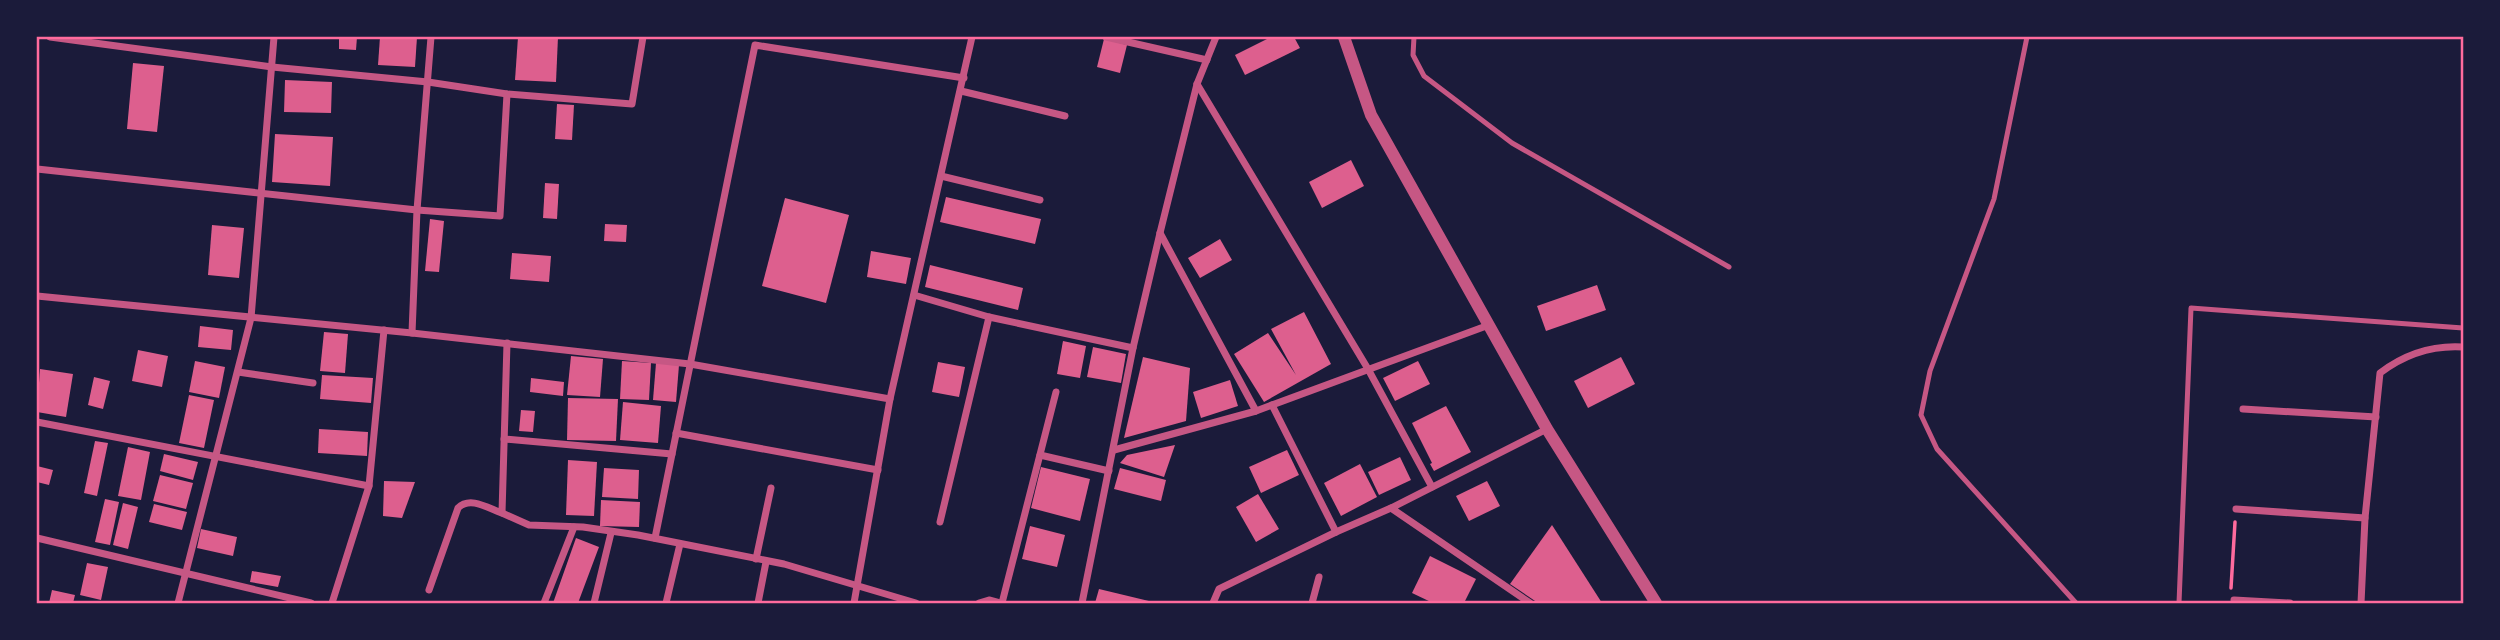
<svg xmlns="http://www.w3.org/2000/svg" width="2500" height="640" font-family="'PT Sans',sans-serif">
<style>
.building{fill:#dd5f8e}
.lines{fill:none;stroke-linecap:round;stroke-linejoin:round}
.path{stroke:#ff6b9d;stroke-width:3.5}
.service{stroke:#c65784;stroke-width:5}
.minor{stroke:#c65784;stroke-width:7}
.tertiary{stroke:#c65784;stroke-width:12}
.neatline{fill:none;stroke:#ff6b9d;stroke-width:2.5}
</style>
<rect width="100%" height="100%" fill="#1b1b3a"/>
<g class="building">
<polygon points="339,37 357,37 356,50 339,49"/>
<polygon points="380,37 417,37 415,67 378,65"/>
<polygon points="518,37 558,37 556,82 515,80"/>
<polygon points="1271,37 1294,37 1300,48 1245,75 1235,55"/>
<polygon points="1104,39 1127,45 1120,73 1097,67"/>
<polygon points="133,63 164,66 157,132 127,129"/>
<polygon points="285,80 332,82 331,113 284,112"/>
<polygon points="557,104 574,105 572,140 555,139"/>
<polygon points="275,134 333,137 330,186 272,182"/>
<polygon points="1351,160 1364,186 1322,208 1309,182"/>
<polygon points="545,183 559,184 557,219 543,218"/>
<polygon points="946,197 1041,219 1035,244 940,222"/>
<polygon points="785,198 849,215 826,303 762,286"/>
<polygon points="430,219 444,221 439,272 425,271"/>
<polygon points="605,224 627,225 626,242 604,241"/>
<polygon points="212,225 244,228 239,278 208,275"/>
<polygon points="1220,239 1232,260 1200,278 1188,258"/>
<polygon points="871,251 911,258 906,284 867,277"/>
<polygon points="512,253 551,256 549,282 510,279"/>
<polygon points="930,265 1023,288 1018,310 925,287"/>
<polygon points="1597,285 1606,310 1546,331 1537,306"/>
<polygon points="1304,312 1331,364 1264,402 1234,354 1268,333 1296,375 1271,329"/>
<polygon points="200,326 233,330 231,350 198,347"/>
<polygon points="324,332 348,334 345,373 320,371"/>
<polygon points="1063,341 1086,346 1080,378 1057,374"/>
<polygon points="1093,347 1126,354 1121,383 1087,377"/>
<polygon points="138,350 168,356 162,387 132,381"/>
<polygon points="571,356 603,359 600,397 567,395"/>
<polygon points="1143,357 1190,368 1186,421 1124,438"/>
<polygon points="1621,357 1635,384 1588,408 1574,381"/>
<polygon points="195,361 225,367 219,398 189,392"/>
<polygon points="622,361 651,363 649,400 620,399"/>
<polygon points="1418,361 1430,384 1395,401 1383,378"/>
<polygon points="938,362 965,367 959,397 932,392"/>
<polygon points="656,363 679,365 676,402 653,400"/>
<polygon points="40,369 73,374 66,417 37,412"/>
<polygon points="322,375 373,378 371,403 320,399"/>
<polygon points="94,377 110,381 103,409 88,405"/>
<polygon points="531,378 564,382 563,396 530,392"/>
<polygon points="1230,380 1238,406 1201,418 1193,392"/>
<polygon points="189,395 214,400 204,448 179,443"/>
<polygon points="568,398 618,399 616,441 567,440"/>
<polygon points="623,402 661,406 658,443 620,440"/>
<polygon points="1446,406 1471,452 1434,471 1430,464 1432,463 1412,423"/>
<polygon points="521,410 535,411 533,432 519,431"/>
<polygon points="319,429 368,432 367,456 318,453"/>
<polygon points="95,441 108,443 97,496 84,493"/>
<polygon points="1175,445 1164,477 1120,463 1127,455"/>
<polygon points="128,447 150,452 141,500 118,496"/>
<polygon points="1287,450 1299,475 1261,493 1249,467"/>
<polygon points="164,454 198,462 193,480 160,471"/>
<polygon points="1400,457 1411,480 1379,495 1368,472"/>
<polygon points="568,460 597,462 594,516 566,515"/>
<polygon points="1360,464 1377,497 1341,516 1324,483"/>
<polygon points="37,466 53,470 49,485 37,482"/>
<polygon points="1041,467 1090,479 1080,521 1031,508"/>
<polygon points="604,468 639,470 638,499 602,497"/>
<polygon points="1120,468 1166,480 1161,501 1114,489"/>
<polygon points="160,475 193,483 186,509 153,501"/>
<polygon points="384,481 415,482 402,518 383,516"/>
<polygon points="1487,481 1500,506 1469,521 1456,496"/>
<polygon points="1258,494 1279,529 1256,542 1236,507"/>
<polygon points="105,499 119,502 110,545 95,542"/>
<polygon points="601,500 640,502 639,527 600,526"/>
<polygon points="123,503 138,507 128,549 113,545"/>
<polygon points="154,504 187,512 182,530 149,522"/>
<polygon points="1552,525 1602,603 1538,603 1510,584"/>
<polygon points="1030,526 1065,535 1057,567 1022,559"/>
<polygon points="201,529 237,537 233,556 197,548"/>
<polygon points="576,538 599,547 578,603 553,603"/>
<polygon points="1430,556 1476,579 1464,603 1433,603 1412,593"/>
<polygon points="87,563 108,567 101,600 80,595"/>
<polygon points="252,571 281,576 278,587 250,582"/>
<polygon points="1099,589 1153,602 1153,603 1095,603"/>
<polygon points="52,590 75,595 73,603 49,603"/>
</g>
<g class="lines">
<polyline class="path" points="2231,588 2235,522"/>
<g class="service">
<polyline points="1414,37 1413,55 1424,76 1512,143 1729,267"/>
<polyline points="2027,37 1994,199 1930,371 1921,415 1937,449 2076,603"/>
<polyline points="2179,603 2191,308 2463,328"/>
</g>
<g class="minor">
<polyline points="50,37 272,67 428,82 507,94 632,104 643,37"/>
<polyline points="1106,37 1207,60"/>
<polyline points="1197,84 1368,369 1432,487"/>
<polyline points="961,91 1065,116"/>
<polyline points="37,169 417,210 500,216 507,94"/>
<polyline points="941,176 1040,200"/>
<polyline points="1160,233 1256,411"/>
<polyline points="914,295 989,317 1133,348"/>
<polyline points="37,296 412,333 690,364 890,399"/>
<polyline points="412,333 417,210 431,37"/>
<polyline points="238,372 313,383"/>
<polyline points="1272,405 1336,532"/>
<polyline points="2243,409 2376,417"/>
<polyline points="37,422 369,486"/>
<polyline points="676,433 878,470"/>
<polyline points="504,439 672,454"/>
<polyline points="1114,450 1256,411 1489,325"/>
<polyline points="1040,455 1109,471"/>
<polyline points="2236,509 2365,518"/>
<polyline points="502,513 529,525 583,527 638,535 784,564 916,603"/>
<polyline points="940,522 989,317"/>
<polyline points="37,538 311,603"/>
<polyline points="655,538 755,45 964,78"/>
<polyline points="756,559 771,488"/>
<path d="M429,590L458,508C470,496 488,508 502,513L507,343"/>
<polyline points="2234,600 2290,603"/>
<polyline points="178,603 251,318 274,37"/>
<polyline points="332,603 369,486 384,330"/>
<polyline points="544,603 574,527"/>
<polyline points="594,603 611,533"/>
<polyline points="666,603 680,544"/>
<polyline points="758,603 766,562"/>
<polyline points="854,603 890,399 972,37"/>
<polyline points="979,603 989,600 1000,603"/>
<polyline points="1002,603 1056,392"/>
<polyline points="1082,603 1133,348 1160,233 1197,84 1216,37"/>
<polyline points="1213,603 1219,589 1336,532 1391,508"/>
<polyline points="1312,603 1319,577"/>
<polyline points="1530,603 1391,508 1547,429"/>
<path d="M2361,603L2365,518L2380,373C2405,354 2431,345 2463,347"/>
</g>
<polyline class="tertiary" points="1344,37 1371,115 1547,429 1656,603"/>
</g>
<rect width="2500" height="640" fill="none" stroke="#1b1b3a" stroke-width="77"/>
<rect x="38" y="38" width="2424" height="564" class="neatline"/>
</svg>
